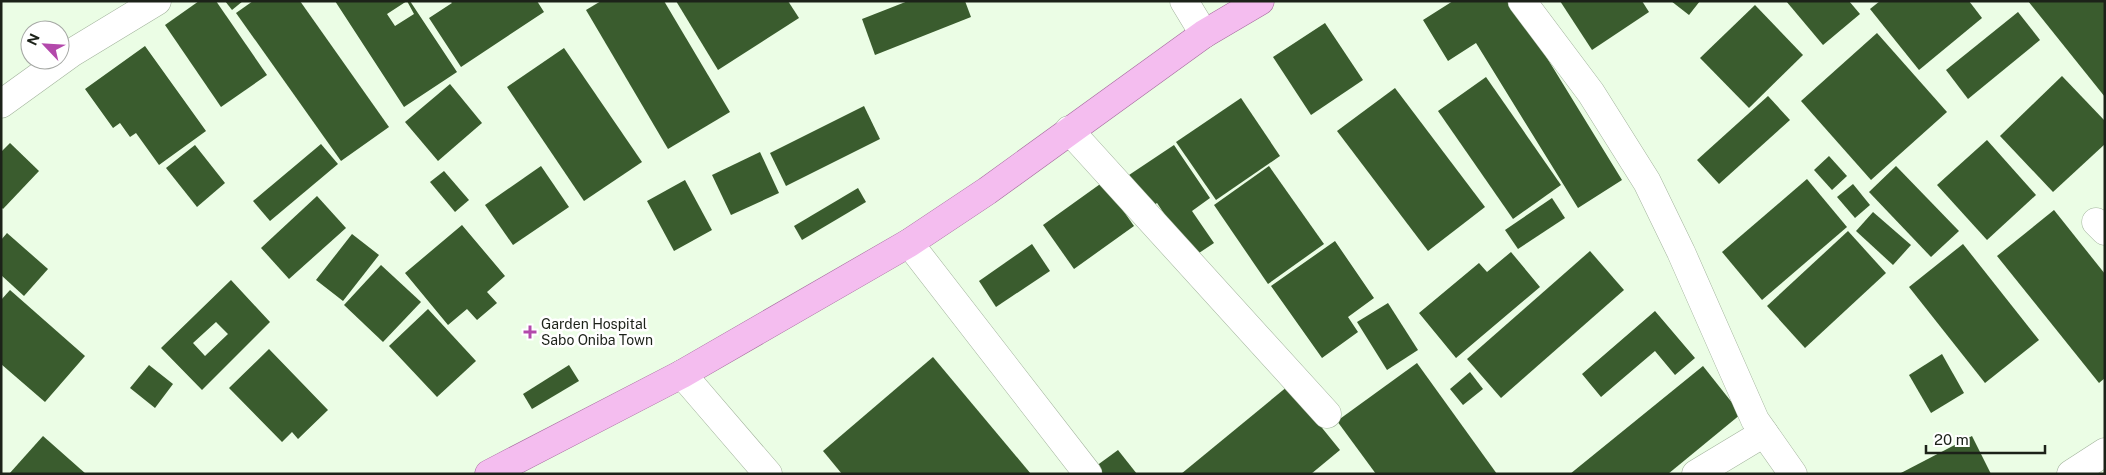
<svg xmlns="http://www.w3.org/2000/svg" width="2106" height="475" font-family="'Public Sans',sans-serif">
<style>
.building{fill:#3a5c2e;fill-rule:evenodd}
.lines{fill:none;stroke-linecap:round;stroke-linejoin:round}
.minor-casing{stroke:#a2b39c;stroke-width:29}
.major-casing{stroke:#a46a9d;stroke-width:29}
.minor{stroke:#fff;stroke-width:28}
.major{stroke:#f4bdef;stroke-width:28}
.poi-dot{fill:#b349ab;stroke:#fff;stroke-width:2}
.labels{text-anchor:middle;stroke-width:5;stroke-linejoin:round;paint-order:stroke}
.poi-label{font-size:14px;fill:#1c2219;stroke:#fff;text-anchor:start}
</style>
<rect width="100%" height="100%" fill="#ebfde5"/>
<g class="building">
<polygon points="199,1 216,1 267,75 221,107 165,25"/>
<polygon points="225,1 243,1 232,10"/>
<polygon points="253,1 300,1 389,127 341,161 236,13"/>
<path d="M335,1H410L457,72L404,107ZM407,1L414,14L395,26L387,14Z"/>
<polygon points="450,1 537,1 544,12 461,67 429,18 452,3"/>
<polygon points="601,1 664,1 730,112 668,149 586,10"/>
<polygon points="676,1 788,1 799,18 718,70"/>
<polygon points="908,1 965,1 971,17 875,55 862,19"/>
<polygon points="1453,1 1512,1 1622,180 1578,208 1476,43 1448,61 1423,20"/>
<polygon points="1560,1 1642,1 1649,12 1592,50"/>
<polygon points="1671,1 1700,1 1689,15"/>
<polygon points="1786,1 1849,1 1860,14 1823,45"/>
<polygon points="1880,1 1969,1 1982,18 1919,70 1870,9"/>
<polygon points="2028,1 2105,1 2105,97"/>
<polygon points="1755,5 1803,55 1749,108 1700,58"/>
<polygon points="2018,12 2040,40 1968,99 1946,70"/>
<polygon points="1325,23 1363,80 1311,115 1273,57"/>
<polygon points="1877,33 1947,112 1871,180 1801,101"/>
<polygon points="145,46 206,131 159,165 136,133 130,137 120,123 113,128 85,89"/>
<polygon points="564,48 642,162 584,201 507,87"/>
<polygon points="2062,76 2105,121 2105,144 2053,192 2000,136"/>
<polygon points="1486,77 1561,185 1513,219 1438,111"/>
<polygon points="450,84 482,123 438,161 405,122"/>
<polygon points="1395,88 1485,207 1428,251 1337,131"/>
<polygon points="1768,96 1790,120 1719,184 1697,160"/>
<polygon points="1241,98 1280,156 1216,200 1176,142"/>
<polygon points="864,106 880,139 786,186 770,153"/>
<polygon points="1987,140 2036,195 1987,240 1937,185"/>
<polygon points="10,143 39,171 3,209 1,207 1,152"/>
<polygon points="321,144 338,164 270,221 253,201"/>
<polygon points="195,145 225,183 197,207 166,168"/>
<polygon points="1174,145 1210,198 1192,211 1214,243 1193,257 1157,203 1151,207 1129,175"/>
<polygon points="760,152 779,193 731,215 712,175"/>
<polygon points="1829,156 1847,176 1832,190 1814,170"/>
<polygon points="541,166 569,207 513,245 485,205"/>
<polygon points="1269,166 1324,244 1268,284 1214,205"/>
<polygon points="1896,166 1959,231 1931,257 1869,192"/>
<polygon points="444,171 469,200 455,212 430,182"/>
<polygon points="1807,179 1847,227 1762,300 1722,252"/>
<polygon points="685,180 712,230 674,251 647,201"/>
<polygon points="1103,182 1134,226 1074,269 1043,225"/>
<polygon points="1853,184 1870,205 1855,218 1837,197"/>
<polygon points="858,188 866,202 802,240 794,226"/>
<polygon points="317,196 346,228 289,279 261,248"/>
<polygon points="1552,198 1565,218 1518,249 1505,230"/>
<polygon points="2054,210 2105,274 2105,378 2099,383 1997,256"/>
<polygon points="1873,212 1911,245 1893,265 1856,231"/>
<polygon points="462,225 505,276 487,292 497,303 477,320 467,309 448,325 405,273"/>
<polygon points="1848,231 1886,273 1805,348 1767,306"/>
<polygon points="7,233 48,269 24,296 1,275 1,240"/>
<polygon points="352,234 379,255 343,301 316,280"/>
<polygon points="1335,241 1374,298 1348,317 1358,332 1322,358 1271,286"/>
<polygon points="1032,244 1050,271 996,307 979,281"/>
<polygon points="1963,244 2039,340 1985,383 1909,287"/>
<polygon points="1590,251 1624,290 1501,398 1467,359"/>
<polygon points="1511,252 1540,287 1456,358 1419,313 1479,263 1487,272"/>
<polygon points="381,265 421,302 383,342 344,305"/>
<path d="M231,280L270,322L202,390L161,348ZM216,322L228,334L205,356L193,343Z"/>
<polygon points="10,290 85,356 45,402 1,364 1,300"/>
<polygon points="1388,303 1418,350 1387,370 1357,322"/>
<polygon points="428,309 476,361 437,397 389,346"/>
<polygon points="1655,311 1695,358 1675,375 1655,351 1601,397 1582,374"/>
<polygon points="269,349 328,410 298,439 292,432 282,442 229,388"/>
<polygon points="1942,354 1964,393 1931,413 1909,375"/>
<polygon points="933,357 1031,474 842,474 823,451"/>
<polygon points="1417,363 1497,474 1376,474 1337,421"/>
<polygon points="149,365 173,384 155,408 130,388"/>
<polygon points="569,365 579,381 532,409 523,394"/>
<polygon points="1703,366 1741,414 1668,474 1570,474"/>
<polygon points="1470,372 1483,389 1463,405 1450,389"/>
<polygon points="1288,386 1340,450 1311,474 1181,474"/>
<polygon points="43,436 86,474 9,474"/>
<polygon points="1972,436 1991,474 1899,474"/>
<polygon points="1118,450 1137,474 1095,474 1092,469"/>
</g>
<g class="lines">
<g class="minor-casing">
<g id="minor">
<polyline points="1184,1 1204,34"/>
<polyline points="1522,1 1591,93 1647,182 1681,252 1755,420 1793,474"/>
<polyline points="1,104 73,52 157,1"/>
<polyline points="1069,130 1327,414"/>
<polyline points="2096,222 2105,231"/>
<polyline points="909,243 1088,474"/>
<polyline points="682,374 768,474"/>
<polyline points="1696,474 1764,433"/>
<polyline points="2071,474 2105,452"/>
</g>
</g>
<g class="major-casing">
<polyline id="major" points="489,474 682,374 909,243 987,191 1204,34 1260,1"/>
</g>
<use href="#minor" class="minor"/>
<use href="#major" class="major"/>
</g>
<path class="poi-dot" d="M527.5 324.5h5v5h5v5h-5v5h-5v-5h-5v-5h5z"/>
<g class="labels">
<g class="poi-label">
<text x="541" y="329">Garden Hospital<tspan x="541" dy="16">Sabo Oniba Town</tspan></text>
</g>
</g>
<rect width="2106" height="475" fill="none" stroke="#1c2219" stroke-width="5"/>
<g transform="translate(45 45) rotate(295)"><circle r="24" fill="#ffffff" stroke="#a4a7a3"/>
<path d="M0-4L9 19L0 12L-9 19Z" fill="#b349ab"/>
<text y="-8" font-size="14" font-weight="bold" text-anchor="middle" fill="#1c2219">N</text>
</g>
<path d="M1926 445v8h119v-8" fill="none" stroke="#1c2219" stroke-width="2.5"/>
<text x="1934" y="445" font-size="15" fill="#1c2219" stroke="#ffffff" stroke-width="4" paint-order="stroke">20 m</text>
</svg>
